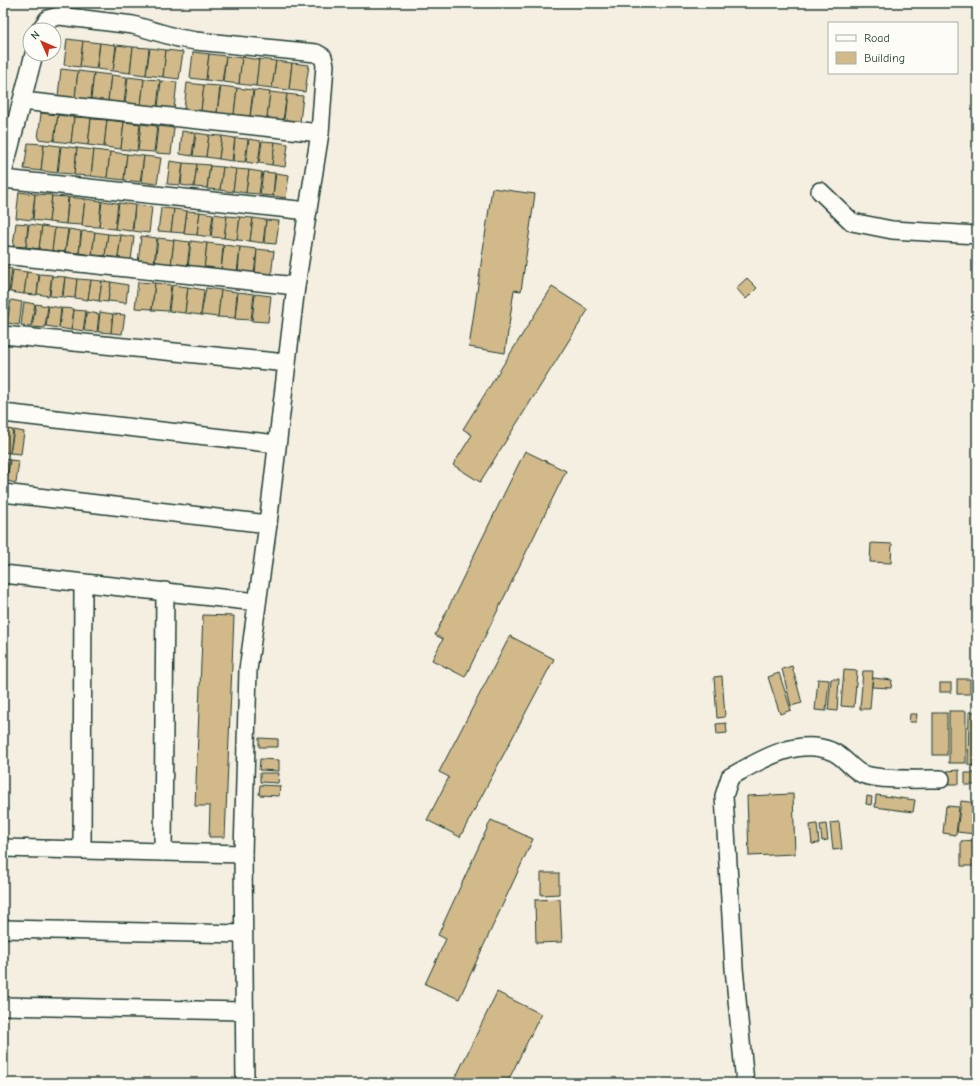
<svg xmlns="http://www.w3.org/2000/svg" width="980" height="1086" font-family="'Comic Neue',sans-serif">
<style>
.building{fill:#d1b989;stroke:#1f3d34}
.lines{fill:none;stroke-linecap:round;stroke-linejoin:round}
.street-casing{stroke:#1f3d34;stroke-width:20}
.street{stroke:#fdfcf7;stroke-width:17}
</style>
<rect width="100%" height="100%" fill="#f4efe1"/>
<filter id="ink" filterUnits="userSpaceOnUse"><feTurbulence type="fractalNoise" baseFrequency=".025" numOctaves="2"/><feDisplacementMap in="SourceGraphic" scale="8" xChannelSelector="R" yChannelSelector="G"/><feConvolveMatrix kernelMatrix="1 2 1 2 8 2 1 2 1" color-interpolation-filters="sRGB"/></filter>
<g filter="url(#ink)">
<g class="building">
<polygon points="67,39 83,41 80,67 64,65"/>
<polygon points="83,41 100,43 96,69 80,67"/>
<polygon points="100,43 116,45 113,71 97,69"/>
<polygon points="117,45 133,47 130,73 113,71"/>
<polygon points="133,47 149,48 146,75 130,73"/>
<polygon points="150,48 166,50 163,77 146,75"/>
<polygon points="166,50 183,52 179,79 163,77"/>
<polygon points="193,52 209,54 206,80 190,78"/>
<polygon points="209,54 226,56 222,82 206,80"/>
<polygon points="226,56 242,58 239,84 223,82"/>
<polygon points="242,57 259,60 256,86 239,84"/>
<polygon points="259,59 276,61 272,88 256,86"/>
<polygon points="276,61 292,63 289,90 272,88"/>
<polygon points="292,63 309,65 305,92 289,90"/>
<polygon points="61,69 78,71 75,98 58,96"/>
<polygon points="78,71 94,73 91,99 75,98"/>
<polygon points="94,73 111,75 108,101 91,99"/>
<polygon points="111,75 127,77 124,103 108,101"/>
<polygon points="128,77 144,79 141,105 125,103"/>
<polygon points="144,79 160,80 157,107 141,105"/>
<polygon points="161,81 177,82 174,109 158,107"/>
<polygon points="187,83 204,85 201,111 184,109"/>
<polygon points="204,85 220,86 217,113 201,111"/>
<polygon points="221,86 237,88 234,115 217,113"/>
<polygon points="237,88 253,90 250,116 234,115"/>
<polygon points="254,90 270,92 267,118 250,117"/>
<polygon points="270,92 287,94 283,120 267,118"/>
<polygon points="287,94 303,96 300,122 284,120"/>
<polygon points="41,113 58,115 54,141 38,139"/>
<polygon points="58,115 74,117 71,143 54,141"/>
<polygon points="74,117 91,118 88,145 71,143"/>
<polygon points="91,119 107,120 104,147 88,145"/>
<polygon points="107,120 124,122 121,149 104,147"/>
<polygon points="124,122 140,124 137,151 121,149"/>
<polygon points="141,124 157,126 154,152 138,151"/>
<polygon points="158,126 174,128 171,154 155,153"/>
<polygon points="182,131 195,133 192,156 180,154"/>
<polygon points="196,133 209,135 206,157 193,156"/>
<polygon points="209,135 222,136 219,159 206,157"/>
<polygon points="222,136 235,138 232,161 219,159"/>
<polygon points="235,138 248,139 245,162 233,161"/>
<polygon points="249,139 261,141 258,164 246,162"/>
<polygon points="262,141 275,142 272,165 259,163"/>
<polygon points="275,142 288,144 285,167 272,165"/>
<polygon points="28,143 44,144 41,171 24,169"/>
<polygon points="44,144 60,146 57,173 41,171"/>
<polygon points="61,146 77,148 74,174 58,173"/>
<polygon points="77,148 94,150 91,176 74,175"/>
<polygon points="94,150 110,152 107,178 91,176"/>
<polygon points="110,152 127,154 124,180 107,178"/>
<polygon points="127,154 144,156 140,182 124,180"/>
<polygon points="144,156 161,158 157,184 141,182"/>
<polygon points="170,161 183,163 180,185 167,184"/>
<polygon points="183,163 197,164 194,187 181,185"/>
<polygon points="197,164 210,165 207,188 194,187"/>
<polygon points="210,166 223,167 220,190 207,189"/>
<polygon points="223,167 236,169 233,192 220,190"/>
<polygon points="236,169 249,170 246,193 233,191"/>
<polygon points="249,170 262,172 259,194 246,193"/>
<polygon points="263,172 275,173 273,196 260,195"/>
<polygon points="276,173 289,175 286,198 273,196"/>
<polygon points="492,188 535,194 521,291 514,290 505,353 469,347"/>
<polygon points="19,192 35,194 32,220 16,218"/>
<polygon points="35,194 52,195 49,222 33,220"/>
<polygon points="52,196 68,197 66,224 49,222"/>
<polygon points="69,197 85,199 82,225 66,224"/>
<polygon points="85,199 101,201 99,227 82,226"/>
<polygon points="102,201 118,203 115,229 99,227"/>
<polygon points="119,203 135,205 132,231 115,229"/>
<polygon points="135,205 152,207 149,233 133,231"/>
<polygon points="161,208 174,209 171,232 158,231"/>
<polygon points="174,209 187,211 184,233 171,232"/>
<polygon points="187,211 200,212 197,235 184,234"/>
<polygon points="200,212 213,214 210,237 197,235"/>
<polygon points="214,214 227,216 224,238 211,237"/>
<polygon points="227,216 240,217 237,240 224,238"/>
<polygon points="240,217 253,218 250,241 237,240"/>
<polygon points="253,218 266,220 263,243 250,241"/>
<polygon points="266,220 279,221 276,244 264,243"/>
<polygon points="16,223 28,224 26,247 13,246"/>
<polygon points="29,224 42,226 39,249 26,247"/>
<polygon points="42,226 55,228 52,251 39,249"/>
<polygon points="55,228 68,229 65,252 52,251"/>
<polygon points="69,229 81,231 79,253 65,252"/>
<polygon points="82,231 95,232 92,255 79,253"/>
<polygon points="95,232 108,234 105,256 92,255"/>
<polygon points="108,234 121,235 118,258 105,256"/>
<polygon points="121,235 134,237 131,260 118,258"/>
<polygon points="141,236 157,238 154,264 138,263"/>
<polygon points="158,238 174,240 171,266 155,264"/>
<polygon points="174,240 190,242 187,268 171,266"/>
<polygon points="191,241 207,243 204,270 188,268"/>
<polygon points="207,243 223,245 221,271 204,270"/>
<polygon points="224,245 240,247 237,273 221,271"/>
<polygon points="240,247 257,249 254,275 238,273"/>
<polygon points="257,249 274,251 271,277 255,275"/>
<polygon points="3,268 12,269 9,292 3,292"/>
<polygon points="13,270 27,272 24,294 10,292"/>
<polygon points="27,272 39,274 37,295 24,294"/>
<polygon points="40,274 52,275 49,296 37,294"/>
<polygon points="52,276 65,277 62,297 50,296"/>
<polygon points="65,277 77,279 75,298 63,297"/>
<polygon points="747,278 757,288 746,299 736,288"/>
<polygon points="77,279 91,280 88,300 75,298"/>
<polygon points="91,280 102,281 99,301 88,299"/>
<polygon points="102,281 111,282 108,302 99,301"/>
<polygon points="111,282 128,285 126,303 108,301"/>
<polygon points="138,282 155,283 152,309 135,308"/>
<polygon points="155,283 171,285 168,311 152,310"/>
<polygon points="172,285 188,287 185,313 169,311"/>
<polygon points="188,287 204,290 201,315 185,313"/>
<polygon points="552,287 588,310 480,482 453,465 472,435 463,429"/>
<polygon points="206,288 221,290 218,317 201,315"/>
<polygon points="221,290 237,292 235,318 218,317"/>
<polygon points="238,292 254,294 251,320 235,319"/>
<polygon points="255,294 271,296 268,322 252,321"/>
<polygon points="3,299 9,301 5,323 3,323"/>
<polygon points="11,300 22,302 19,325 7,323"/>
<polygon points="24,302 35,304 31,326 21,325"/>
<polygon points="36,304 48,306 45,328 32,327"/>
<polygon points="49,306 61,308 59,328 46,326"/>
<polygon points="62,308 74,309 71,330 59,328"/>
<polygon points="74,310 86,311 83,331 72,329"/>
<polygon points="87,312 99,314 97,332 84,331"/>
<polygon points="100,312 113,314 111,333 98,332"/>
<polygon points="113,314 125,315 122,334 111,333"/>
<polygon points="3,428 13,430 10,453 3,452"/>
<polygon points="14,430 24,432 21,454 10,453"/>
<polygon points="525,451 566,471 465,677 432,660 443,639 435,635"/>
<polygon points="3,459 10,460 6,480 3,480"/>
<polygon points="10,460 19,461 16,483 7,481"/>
<polygon points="871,543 892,544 891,563 870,562"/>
<polygon points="203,615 234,616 225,837 209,837 210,806 195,806"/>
<polygon points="510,636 554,659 460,837 427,820 449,777 439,772"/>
<polygon points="792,666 802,703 791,706 782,669"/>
<polygon points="844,670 857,671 854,707 841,706"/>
<polygon points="863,671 873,671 870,709 860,709"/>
<polygon points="779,673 791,710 780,714 768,677"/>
<polygon points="722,676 725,717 717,718 714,677"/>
<polygon points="873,678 892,680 891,688 872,687"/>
<polygon points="818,679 829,680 826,711 815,710"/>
<polygon points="831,679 839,679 837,711 828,710"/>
<rect x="957" y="679" width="13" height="15"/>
<rect x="940" y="683" width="11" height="9"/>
<rect x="949" y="711" width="17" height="52"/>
<polygon points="969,712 977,712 977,766 968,765"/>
<rect x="933" y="713" width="14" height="42"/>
<polygon points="910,714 917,714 916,722 909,722"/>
<polygon points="726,723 727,733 717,734 716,724"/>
<polygon points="259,738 278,739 278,747 259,747"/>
<polygon points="260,759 279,760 279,771 259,770"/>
<polygon points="959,770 959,784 947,784 947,771"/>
<polygon points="260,773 279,773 278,783 260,782"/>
<rect x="965" y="773" width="12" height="12"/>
<polygon points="260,785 280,786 279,796 259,795"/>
<polygon points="793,794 795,854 749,856 747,796"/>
<polygon points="876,795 915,800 913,812 875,807"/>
<polygon points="867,796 872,797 871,805 866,804"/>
<polygon points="961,801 977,803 975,834 957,832"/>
<polygon points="946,806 959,807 956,835 943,833"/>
<polygon points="491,820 533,839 459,999 425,984 446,939 438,935"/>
<polygon points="839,822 842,849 833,850 830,823"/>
<polygon points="817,824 819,843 812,844 810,825"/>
<polygon points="826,824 828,840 822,841 820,825"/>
<polygon points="977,840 977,866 961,866 961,841"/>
<polygon points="541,873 559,873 559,894 541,895"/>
<polygon points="560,899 562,942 536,943 535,900"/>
<polygon points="497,992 541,1014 507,1083 453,1083"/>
</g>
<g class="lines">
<g class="street-casing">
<g id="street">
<polyline points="40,30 48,19 59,16 133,25 178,38 196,41 316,53 323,57 325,65 320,133 296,286 268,524 248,670 243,854 245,1083"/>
<polyline points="22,101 320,133"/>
<polyline points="3,173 34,54"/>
<polyline points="3,179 308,211"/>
<polyline points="820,191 852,222 892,230 977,235"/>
<polyline points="3,255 296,286"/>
<polyline points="3,335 287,363"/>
<polyline points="3,413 277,444"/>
<polyline points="3,493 268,524"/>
<polyline points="3,574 257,602"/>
<polyline points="3,848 243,854"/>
<polyline points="82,849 83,583"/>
<polyline points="163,852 165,591"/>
<polyline points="3,929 243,934"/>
<polyline points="3,1006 243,1011"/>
<path d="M745,1083L734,968L724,796L730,777C759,761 796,737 831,751C843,755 851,769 862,774C881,781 920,779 941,779"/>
</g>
</g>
<use href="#street" class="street"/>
</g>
</g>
<rect width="980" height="1086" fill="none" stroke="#fdfcf7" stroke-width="16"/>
<rect x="8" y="8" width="964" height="1070" fill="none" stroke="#1f3d34" stroke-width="1.5" filter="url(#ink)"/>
<rect x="828" y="22" width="130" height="52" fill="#fdfcf7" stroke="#a4b0a9"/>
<rect x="836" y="35" width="20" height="6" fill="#fdfcf7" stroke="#a4b0a9"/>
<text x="864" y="42" font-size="12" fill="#1f3d34">Road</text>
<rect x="836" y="52" width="20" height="12" fill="#d1b989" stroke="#a4b0a9"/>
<text x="864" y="62" font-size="12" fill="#1f3d34">Building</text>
<g transform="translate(42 42) rotate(315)"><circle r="19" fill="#fdfcf7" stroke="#a4b0a9"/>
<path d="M0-3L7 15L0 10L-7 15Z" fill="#c8321e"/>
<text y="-6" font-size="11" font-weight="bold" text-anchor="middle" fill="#1f3d34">N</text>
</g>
</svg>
